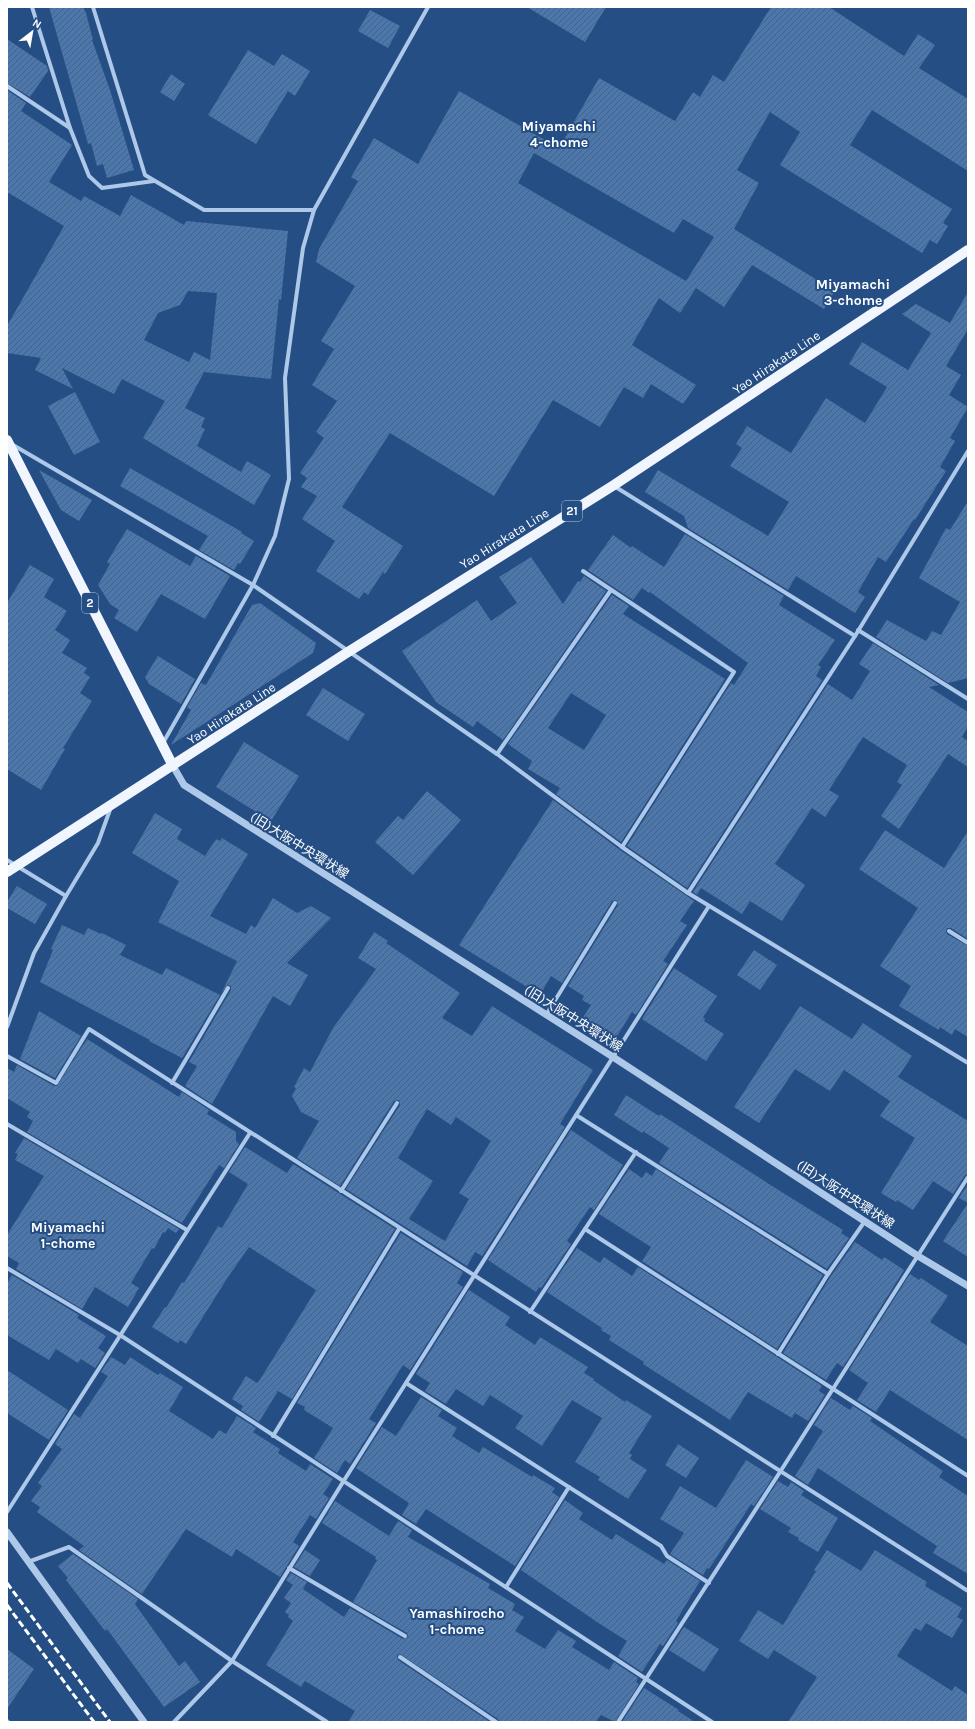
<svg xmlns="http://www.w3.org/2000/svg" width="975" height="1729" font-family="Karla,'Noto Sans JP',sans-serif">
<style>
.building{fill:url(#building-hatch);fill-rule:evenodd}
.lines{fill:none;stroke-linecap:round;stroke-linejoin:round}
.minor{stroke:#adc8e8;stroke-width:4}
.tertiary{stroke:#adc8e8;stroke-width:7}
.primary{stroke:#f0f5fe;stroke-width:10}
.rail{stroke:#fff;stroke-width:3;stroke-dasharray:7 3;stroke-linecap:butt}
.labels{text-anchor:middle;stroke-width:4;stroke-linejoin:round;paint-order:stroke}
.shield{fill:#244e84;stroke:#bdcada;stroke-width:1}
.shield-label{font-size:12px;font-weight:bold;fill:#fff}
.street-label{font-size:13px;fill:#fff;stroke:#244e84}
.neighbourhood-label{font-size:14px;font-weight:bold;fill:#fff;stroke:#244e84}
</style>
<defs>
<pattern id="building-hatch" width="6" height="6" patternUnits="userSpaceOnUse"><rect width="6" height="6" fill="#4c77ac"/><path d="M-1 1l2-2M0 6l6-6M5 7l2-2" fill="none" stroke="#4c627c"/></pattern>
</defs>
<rect width="100%" height="100%" fill="#244e84"/>
<g class="building">
<polygon points="49,7 83,7 86,13 93,40 92,40 110,90 134,170 107,178 103,164 97,166 91,143 88,144"/>
<polygon points="527,7 606,7 585,42"/>
<path d="M771,7H829L904,56L918,34L935,45L919,68L968,99V171L872,110L850,145L952,209L943,223L948,226L937,244L930,240L922,253L780,165L800,132L770,112L737,170L759,183L734,229L835,291L824,309L752,265L724,307L696,288L680,313L659,298L632,345L696,385L683,404L651,384L643,398L624,387L600,427L553,400L494,496L390,433L342,507L403,546L385,574L383,572L368,595L364,592L359,599L316,571L335,541L302,519L317,496L301,487L307,478L300,473L324,438L316,432L337,401L312,385L334,349L321,341L355,286L316,262L319,249L358,181L351,177L374,138L418,164L459,91L559,148L599,78L675,121L693,92L700,97L713,75L724,82ZM534,153L674,233L683,219L714,237L686,281L518,183Z"/>
<polygon points="370,10 400,26 388,48 358,31"/>
<polygon points="7,39 47,66 48,71 30,97 7,83"/>
<polygon points="248,50 274,66 282,54 310,71 295,96 288,91 256,144 208,115"/>
<polygon points="171,74 185,84 174,101 160,92"/>
<path d="M7,90L26,103L21,111L72,145L49,182L81,201L84,196L120,216L131,195L184,225L186,221L288,231L281,300L279,299L271,379L204,372L185,408L205,418L201,427L205,429L197,446L241,472L247,461L271,475L254,505L143,438L165,401L122,379L114,394L62,368L73,389L35,370L41,358L7,353V326L64,226L7,192ZM188,291L217,293L210,360L194,352L189,362L144,340L158,313L180,305Z"/>
<polygon points="968,292 968,329 946,366 961,375 949,395 968,407 950,438 955,441 940,467 946,471 915,520 914,519 886,562 878,557 858,592 865,597 855,613 796,576 788,590 688,528 684,516 645,492 658,470 768,536 789,502 730,466 742,448 736,444 747,426 791,453 826,398 865,423 887,387 849,364 862,342 908,370 931,333 902,314 916,304 950,323"/>
<polygon points="75,392 100,442 74,455 48,406"/>
<polygon points="130,468 242,532 241,533 254,541 240,564 238,563 234,570 199,550 208,536 120,486"/>
<polygon points="39,470 92,500 79,521 61,510"/>
<polygon points="968,501 968,678 948,683 876,637 887,620 926,641 932,631 941,635 960,602 919,578 946,528 950,530"/>
<polygon points="127,529 190,566 196,556 230,576 205,619 161,594 137,632 114,618 119,610 110,604 98,585 110,564 107,562"/>
<polygon points="685,534 784,596 779,605 835,640 818,665 821,667 816,676 822,680 687,888 627,846 731,683 734,685 748,663 650,592 649,593 642,588 633,600 588,570 613,535 631,548 632,546 664,567"/>
<polygon points="531,557 563,604 578,581 580,582 584,576 606,591 503,740 477,721 473,727 436,702 402,651 477,600 491,621 517,603 499,577"/>
<polygon points="30,565 54,579 44,597 67,611 55,630 70,640 62,653 87,668 84,673 90,677 80,693 92,701 63,748 65,749 41,790 7,769 7,603"/>
<path d="M612,595L629,606L623,614L725,679L621,842L556,794L560,788L528,769L532,761L508,744ZM571,693L606,715L584,750L548,728Z"/>
<polygon points="260,603 316,643 313,653 171,745 191,710 187,707 201,683 206,685 252,605"/>
<polygon points="873,643 939,685 929,687 968,712 968,726 962,737 968,741 968,767 948,754 899,829 881,816 902,785 897,782 907,765 863,737 829,790 839,796 825,817 812,808 775,864 805,885 782,921 750,901 742,914 701,888 697,895 693,892 828,684 852,700 870,671 859,664"/>
<polygon points="158,656 195,679 181,704 149,684 145,677"/>
<polygon points="323,688 365,714 348,741 306,715"/>
<polygon points="244,742 299,776 271,821 216,787"/>
<polygon points="427,791 461,820 413,875 375,842 398,816 403,820"/>
<polygon points="553,800 620,850 694,901 680,921 687,925 663,961 668,964 636,1015 632,1012 617,1036 610,1037 582,1019 591,1005 582,1000 584,996 568,986 618,905 616,900 612,901 562,983 551,976 540,995 459,945"/>
<polygon points="155,813 182,829 177,839 205,856 216,839 220,841 222,838 248,854 210,916 246,934 251,925 255,928 273,898 297,913 311,906 331,918 287,963 308,975 290,1006 273,996 212,1104 185,1086 197,1066 189,1062 231,990 231,986 228,985 222,992 237,961 158,922 179,881 132,853"/>
<polygon points="885,830 944,868 968,831 968,939 951,928 947,928 946,931 947,934 968,946 968,1037 955,1029 952,1035 940,1027 939,1030 899,1006 911,986 880,966 918,908 859,869"/>
<polygon points="17,886 47,904 35,924 7,908 7,902"/>
<polygon points="62,925 84,935 88,928 101,934 102,933 126,945 120,955 162,975 166,968 220,995 182,1058 149,1041 150,1040 40,982 53,950 51,949"/>
<path d="M374,932L388,941L386,943L460,993L442,1018L472,1036L492,1006L593,1070L560,1124L565,1127L482,1256L475,1252L467,1266L346,1189L400,1105L399,1100L394,1101L340,1186L297,1158L319,1121L301,1112L292,1096L296,1088L294,1087L304,1068L310,1072L333,1028L376,969L358,958ZM427,1109L451,1125L456,1117L491,1141L459,1193L469,1199L445,1241L409,1219L433,1181L398,1158Z"/>
<polygon points="754,950 777,965 760,990 737,975"/>
<polygon points="674,968 717,996 703,1017 705,1019 704,1021 724,1034 706,1061 642,1019"/>
<polygon points="800,1006 852,1039 863,1023 912,1056 898,1077 968,1121 968,1174 965,1175 953,1194 933,1181 913,1210 897,1200 896,1202 881,1193 915,1138 880,1116 890,1101 844,1070 830,1091 795,1069 759,1123 734,1107"/>
<polygon points="39,1011 81,1036 55,1078 20,1059"/>
<polygon points="87,1039 179,1097 182,1092 209,1110 207,1114 236,1132 236,1141 239,1144 224,1168 219,1165 182,1223 27,1132 33,1121 27,1117 30,1112 7,1098 7,1068 14,1072 17,1065 54,1086 57,1086"/>
<polygon points="626,1095 659,1116 660,1114 772,1186 843,1230 841,1233 849,1238 827,1269 659,1163 669,1148 643,1131 642,1133 614,1115"/>
<polygon points="571,1130 623,1165 594,1210 590,1207 567,1241 571,1244 541,1288 539,1287 536,1292 488,1260"/>
<polygon points="24,1138 179,1229 176,1233 168,1228 165,1233 163,1232 154,1249 152,1248 131,1283 139,1288 128,1307 95,1287 82,1309 16,1269 19,1263 7,1256 7,1235 44,1176 15,1160 18,1154 15,1153"/>
<polygon points="245,1147 287,1173 293,1164 395,1229 292,1399 278,1391 259,1422 241,1410 243,1406 232,1399 246,1376 257,1383 259,1381 316,1290 249,1247 228,1277 186,1344 180,1340 178,1343 152,1327 165,1307 166,1308 182,1282 184,1283 218,1226 222,1228 248,1184 229,1172"/>
<polygon points="629,1169 642,1178 646,1172 652,1176 656,1169 823,1275 777,1349 642,1261 651,1247 599,1214"/>
<polygon points="968,1184 968,1257 943,1241 968,1203 959,1198"/>
<polygon points="401,1233 463,1272 457,1283 463,1287 410,1370 403,1365 369,1419 376,1423 350,1464 345,1460 337,1473 314,1458 333,1428 304,1410 305,1407 297,1403"/>
<polygon points="855,1242 882,1260 884,1257 904,1270 843,1367 837,1363 826,1380 783,1353 831,1276"/>
<polygon points="577,1248 600,1263 604,1257 632,1276 638,1267 822,1386 819,1391 825,1395 808,1421 795,1413 792,1418 748,1392 730,1420 643,1364 644,1362 609,1340 611,1336 601,1330 602,1328 547,1292"/>
<polygon points="910,1274 919,1280 921,1278 948,1296 930,1322 968,1346 968,1440 890,1390 876,1412 857,1400 868,1383 849,1370"/>
<polygon points="12,1275 79,1315 77,1318 106,1336 98,1348 105,1353 95,1368 81,1359 78,1363 56,1349 49,1360 7,1335 7,1283"/>
<polygon points="469,1290 510,1317 505,1325 535,1345 540,1337 588,1367 584,1373 594,1379 593,1380 625,1402 626,1400 652,1416 629,1453 632,1455 630,1459 647,1470 628,1499 598,1480 600,1477 575,1462 602,1418 572,1400 542,1446 515,1428 523,1416 490,1395 483,1406 456,1389 446,1404 425,1391 430,1383 416,1374"/>
<polygon points="111,1357 125,1365 130,1357 158,1375 160,1373 183,1387 169,1411 213,1439 219,1430 226,1434 237,1416 256,1428 253,1432 280,1449 278,1453 306,1471 310,1464 333,1479 323,1494 329,1498 316,1519 310,1515 293,1542 299,1546 280,1577 236,1549 232,1557 186,1529 142,1594 79,1550 84,1546 37,1512 40,1507 31,1501 42,1486 38,1483 62,1449 55,1444 74,1414 80,1418 108,1376 101,1372"/>
<polygon points="7,1370 68,1410 49,1440 7,1413"/>
<polygon points="421,1397 442,1410 438,1416 457,1428 452,1436 479,1453 483,1447 532,1477 533,1475 555,1488 552,1492 559,1497 515,1566 426,1509 416,1524 402,1515 409,1503 356,1468 382,1427 396,1436"/>
<polygon points="831,1398 850,1410 853,1406 872,1418 870,1421 943,1471 939,1477 968,1496 968,1574 933,1553 937,1546 818,1468 808,1485 795,1476 823,1431 814,1425"/>
<polygon points="678,1444 699,1458 686,1478 665,1465"/>
<polygon points="746,1460 773,1477 754,1506 751,1504 709,1569 707,1568 703,1575 670,1554 684,1533 660,1519 680,1486 716,1508"/>
<polygon points="778,1481 788,1487 791,1482 804,1491 801,1495 838,1518 818,1552 798,1540 799,1538 788,1532 791,1528 760,1509"/>
<polygon points="565,1500 583,1513 579,1519 612,1540 616,1534 664,1564 667,1560 700,1581 676,1621 678,1623 663,1646 660,1644 642,1672 618,1656 627,1641 600,1624 521,1570"/>
<polygon points="335,1501 389,1536 398,1521 412,1530 408,1537 490,1584 488,1588 515,1604 512,1610 524,1617 515,1631 545,1649 558,1630 576,1641 572,1647 609,1670 614,1662 638,1678 636,1682 639,1684 615,1722 601,1715 596,1722 499,1722 498,1719 400,1654 397,1656 398,1660 490,1722 348,1722 355,1711 305,1681 301,1687 266,1665 293,1621 288,1617 289,1615 285,1612 291,1603 284,1598 293,1585 286,1580 291,1573 307,1582 303,1589 344,1617 350,1608 403,1639 408,1637 407,1633 353,1602 377,1560 375,1559 376,1557 322,1523"/>
<polygon points="305,1550 320,1560 310,1576 294,1567"/>
<polygon points="827,1550 861,1571 875,1550 927,1582 925,1586 962,1608 957,1617 963,1620 952,1638 926,1623 921,1631 915,1628 897,1656 952,1691 955,1686 968,1695 968,1722 788,1722 817,1677 774,1650 768,1659 739,1641 758,1610 783,1625 816,1571 814,1570"/>
<polygon points="73,1554 138,1599 135,1604 179,1666 185,1661 200,1682 164,1707 107,1629 105,1631 66,1580 68,1578 58,1566"/>
<polygon points="684,1627 719,1649 704,1672 669,1650"/>
<polygon points="7,1649 34,1669 7,1709"/>
<polygon points="644,1688 679,1710 678,1711 695,1722 622,1722"/>
</g>
<g class="lines">
<g class="minor">
<polyline points="32,7 70,128 89,176 102,188 154,181"/>
<polyline points="93,7 145,175 204,210 314,210"/>
<polyline points="7,86 70,128"/>
<polyline points="13,445 253,585 497,754 622,847 688,893 968,1063"/>
<polyline points="614,486 855,636 688,893"/>
<polyline points="583,571 734,672 622,847"/>
<polyline points="858,630 968,699"/>
<polyline points="855,636 968,451"/>
<polyline points="163,743 253,585 275,536 289,479 285,378 303,248 314,210 428,7"/>
<polyline points="497,754 611,590"/>
<polyline points="7,860 66,896 34,953 7,1027"/>
<polyline points="66,896 98,843 111,807"/>
<polyline points="949,931 968,943"/>
<polyline points="546,1015 615,903"/>
<polyline points="7,1056 56,1083 89,1029 968,1591"/>
<polyline points="172,1083 228,988"/>
<polyline points="576,1115 828,1274"/>
<polyline points="7,1124 187,1230"/>
<polyline points="341,1191 397,1103"/>
<polyline points="585,1229 968,1476"/>
<polyline points="7,1268 120,1335 712,1722"/>
<polyline points="530,1312 636,1152"/>
<polyline points="778,1354 828,1274 865,1221"/>
<polyline points="406,1383 661,1546 667,1556 709,1583"/>
<polyline points="273,1436 399,1229"/>
<polyline points="7,1512 250,1133"/>
<polyline points="28,1562 69,1547 232,1661 327,1722"/>
<polyline points="289,1568 405,1636"/>
<polyline points="506,1587 569,1487"/>
<polyline points="400,1657 496,1722"/>
<polyline points="7,1721 8,1722"/>
<polyline points="174,1722 232,1661 343,1482 709,906"/>
<polyline points="618,1722 780,1472 968,1177"/>
</g>
<g class="tertiary">
<polyline points="173,766 184,785 613,1057 918,1256 968,1286"/>
<polyline points="7,1532 144,1722"/>
</g>
<g class="primary">
<polyline points="7,440 173,766"/>
<polyline points="7,872 348,652 614,485 968,250"/>
</g>
<g class="rail">
<polyline points="7,1583 110,1722"/>
<polyline points="7,1605 94,1722"/>
</g>
</g>
<g class="labels">
<g class="shield">
<rect x="562" y="501" width="20" height="20" rx="3"/>
<rect x="82" y="593" width="16" height="20" rx="3"/>
</g>
<g class="shield-label">
<text x="572" y="515">21</text>
<text x="90" y="607">2</text>
</g>
<g class="street-label">
<text transform="translate(776 362) rotate(-34)" y="5">Yao Hirakata Line</text>
<text transform="translate(504 538) rotate(-32)" y="5">Yao Hirakata Line</text>
<text transform="translate(231 713) rotate(-33)" y="5">Yao Hirakata Line</text>
<text transform="translate(300 845) rotate(32)" y="5">(旧)大阪中央環状線</text>
<text transform="translate(574 1018) rotate(32)" y="5">(旧)大阪中央環状線</text>
<text transform="translate(846 1194) rotate(33)" y="5">(旧)大阪中央環状線</text>
</g>
<g class="neighbourhood-label">
<text x="559" y="131">Miyamachi<tspan x="559" dy="16">4-chome</tspan></text>
<text x="853" y="289">Miyamachi<tspan x="853" dy="16">3-chome</tspan></text>
<text x="68" y="1232">Miyamachi<tspan x="68" dy="16">1-chome</tspan></text>
<text x="457" y="1618">Yamashirocho<tspan x="457" dy="16">1-chome</tspan></text>
</g>
</g>
<rect width="975" height="1729" fill="none" stroke="#ffffff" stroke-width="16"/>
<g transform="translate(32 32) rotate(31)" stroke="#244e84" stroke-width="3" paint-order="stroke">
<path d="M0-3L7 15L0 10L-7 15Z" fill="#ffffff"/>
<text y="-6" font-size="11" font-weight="bold" text-anchor="middle" fill="#ffffff">N</text>
</g>
</svg>
